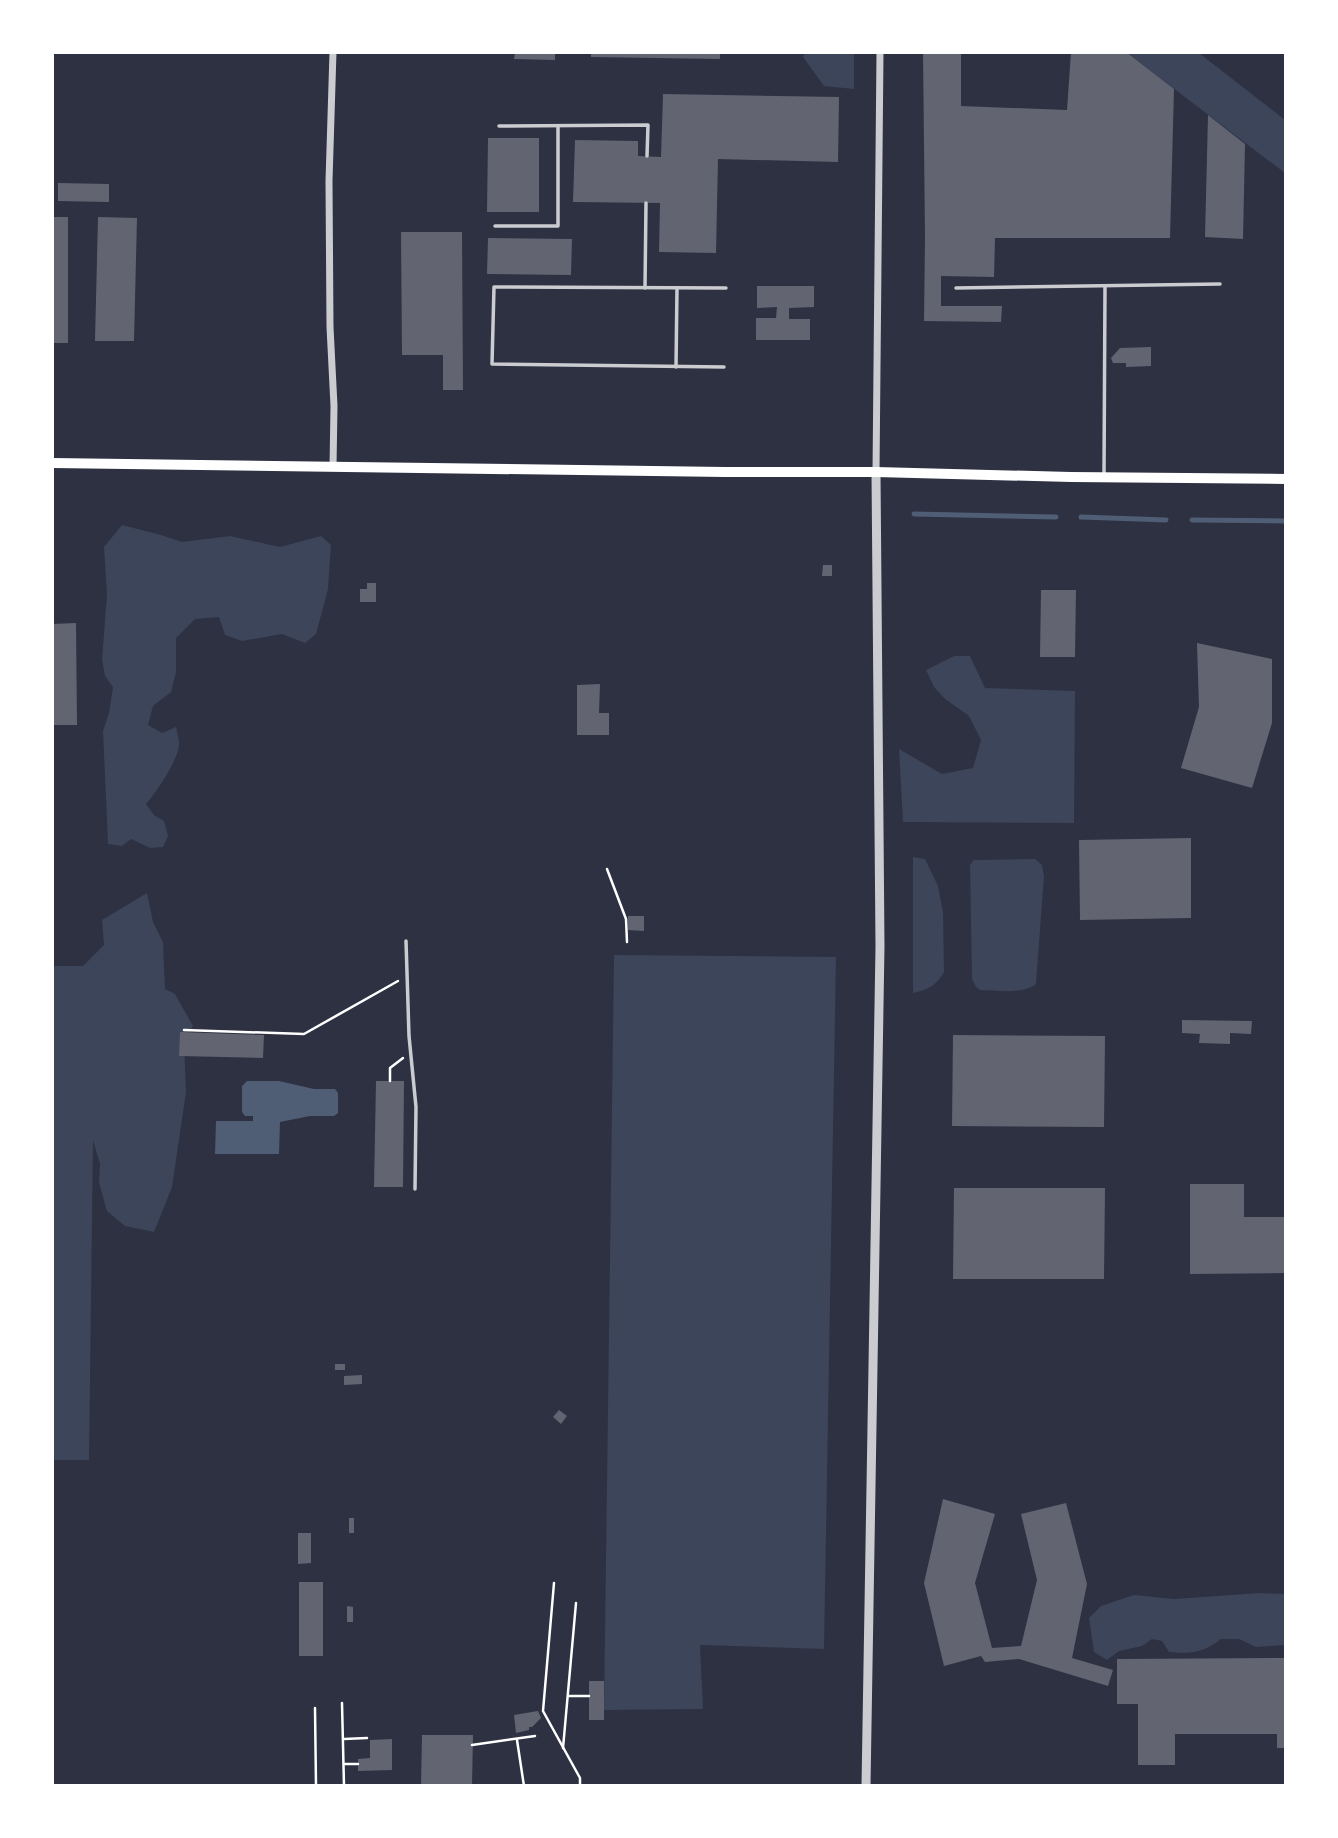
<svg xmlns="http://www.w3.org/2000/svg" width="1338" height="1838" font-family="'Space Grotesk',sans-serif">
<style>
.green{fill:#3c4559}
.water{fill:#4f5d75}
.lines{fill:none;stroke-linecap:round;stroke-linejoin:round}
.stream{stroke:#4f5d75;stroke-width:5}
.building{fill:#626471}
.path{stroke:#fff;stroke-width:2.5}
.service{stroke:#caccd0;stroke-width:3.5}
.minor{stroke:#caccd0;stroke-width:7}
.tertiary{stroke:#caccd0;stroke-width:9}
.primary{stroke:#fff;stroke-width:10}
</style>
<rect width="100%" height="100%" fill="#2d3142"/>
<g class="green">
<polygon points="805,53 854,53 854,89 824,86 803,57"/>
<polygon points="1127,53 1199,53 1285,120 1285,173"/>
<path d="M122,525L161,535L182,542L230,536L280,547L321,536L331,545L328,589L316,634L305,643L282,634L242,641L225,635L219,617L195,619L176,638V672L171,692L153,706L148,725L162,733L176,727C177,732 179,739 179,744C179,759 156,793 146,804L154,815L164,821L168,836L163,847L150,848L131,839L122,846L108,844L103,731L109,713L113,687L105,676L102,660L107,594L104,547Z"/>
<polygon points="954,656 970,656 985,688 1075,691 1074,823 903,822 899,749 942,774 973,768 981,740 969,716 945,699 934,687 926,670"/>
<path d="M913,857L925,859L938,886L943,912L944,972C937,985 928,990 913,993Z"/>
<path d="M1035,859L1042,865L1044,876L1036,984C1023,995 996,990 980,990L976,987L972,979L970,865L974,860Z"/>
<polygon points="147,893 153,922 163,942 165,989 175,994 193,1026 184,1042 186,1092 172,1187 154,1232 125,1226 107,1211 99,1183 100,1164 93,1140 89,1460 53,1460 53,966 83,966 104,945 102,920"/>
<polygon points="614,955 836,957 824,1649 700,1645 703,1709 604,1710"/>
<path d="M1260,1593L1285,1594V1645L1256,1647L1239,1639H1221C1203,1653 1191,1654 1169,1652L1162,1641L1152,1639L1142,1646L1119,1651L1107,1660L1094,1652L1089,1618L1101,1606L1134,1595L1174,1599Z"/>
</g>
<polygon class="water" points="247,1081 279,1081 314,1089 335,1089 338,1093 338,1113 334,1116 310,1116 280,1122 279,1154 215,1154 216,1121 253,1121 253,1116 245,1116 242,1112 242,1086"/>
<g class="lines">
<g class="stream">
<polyline points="914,514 1056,517"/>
<polyline points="1081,517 1166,520"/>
<polyline points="1192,520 1285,521"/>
</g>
</g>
<g class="building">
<polygon points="515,52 555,52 555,60 514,59"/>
<polygon points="591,52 720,52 720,59 591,57"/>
<polygon points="923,52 961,52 961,106 1067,110 1071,52 1126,52 1174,89 1170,238 995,238 994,277 941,276 941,306 1002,306 1001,322 924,321 925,238"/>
<polygon points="663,94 839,97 838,162 718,159 716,253 659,252 660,203 573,202 575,140 638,141 638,156 661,157"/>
<polygon points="1208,115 1245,144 1243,239 1205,237"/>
<polygon points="488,138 539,138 539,212 487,212"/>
<polygon points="58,183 109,184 109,202 58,201"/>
<rect x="52" y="217" width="16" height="126"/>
<polygon points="98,217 137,218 134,341 95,341"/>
<polygon points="401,232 462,232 463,390 443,390 443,355 402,355"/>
<polygon points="488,238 572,239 571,275 487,274"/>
<polygon points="757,286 814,286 814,307 789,308 789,319 810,319 810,340 756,340 756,318 776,318 777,307 757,308"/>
<polygon points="1151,347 1151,366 1126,367 1126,363 1113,363 1111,358 1120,348"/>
<polygon points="823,565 832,565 832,576 822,576"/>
<polygon points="367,583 376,583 376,602 360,602 360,589 367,589"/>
<polygon points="1041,590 1076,590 1075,657 1040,657"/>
<polygon points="76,623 77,725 52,725 52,624"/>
<polygon points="1197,643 1272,659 1272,723 1252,788 1181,768 1199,707"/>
<polygon points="600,684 599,713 609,713 609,735 577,735 577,685"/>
<polygon points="1191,838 1191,918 1080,920 1079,840"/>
<polygon points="628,916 644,916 644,931 628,930"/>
<polygon points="1182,1020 1252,1021 1251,1034 1230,1033 1230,1044 1199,1043 1200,1034 1182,1033"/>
<polygon points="180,1032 264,1035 263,1058 179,1056"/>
<polygon points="953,1035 1105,1036 1104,1127 952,1126"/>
<polygon points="376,1081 404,1081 403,1187 374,1187"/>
<polygon points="1190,1184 1244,1184 1244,1217 1286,1217 1286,1273 1190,1274"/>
<polygon points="954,1188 1105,1188 1104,1279 953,1279"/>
<rect x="335" y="1364" width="10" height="6"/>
<polygon points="362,1375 362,1384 344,1385 344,1376"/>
<polygon points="559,1410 567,1416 561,1424 553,1417"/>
<polygon points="943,1499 995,1514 975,1583 992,1648 1021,1646 1037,1580 1021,1514 1066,1503 1087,1584 1072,1658 1113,1670 1108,1686 1019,1659 985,1662 981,1656 944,1666 924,1583"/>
<rect x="349" y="1518" width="5" height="15"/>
<polygon points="298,1533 311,1533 311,1563 298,1564"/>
<rect x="299" y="1582" width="24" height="74"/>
<polygon points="347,1606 353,1607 353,1622 347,1622"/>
<polygon points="1286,1658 1286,1748 1277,1748 1277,1734 1175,1734 1175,1765 1138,1765 1138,1704 1117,1704 1117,1659"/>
<rect x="589" y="1681" width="15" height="39"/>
<polygon points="538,1711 541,1718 532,1727 529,1727 529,1730 516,1733 514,1715"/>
<polygon points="422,1735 473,1735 472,1786 421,1786"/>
<polygon points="392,1739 392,1770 358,1771 358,1759 370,1758 370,1740"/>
</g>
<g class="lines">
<g class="path">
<polyline points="607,869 626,919 627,942"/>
<polyline points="184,1030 304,1034 398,981"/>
<polyline points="390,1081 390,1068 403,1058"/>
<polyline points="554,1583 543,1711 580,1778 580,1786"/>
<polyline points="568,1696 589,1696"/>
<polyline points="342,1703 344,1786"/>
<polyline points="315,1708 316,1786"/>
<polyline points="344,1739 367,1738"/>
<polyline points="517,1740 524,1786"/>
<polyline points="472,1745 535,1736"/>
<polyline points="563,1748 576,1603"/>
<polyline points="344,1764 358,1764"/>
</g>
<g class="service">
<polyline points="499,126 648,125 647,156"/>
<polyline points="495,226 558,226 558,126"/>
<polyline points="645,288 646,203"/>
<polyline points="956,288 1220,284"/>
<polyline points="676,367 677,288"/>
<polyline points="724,367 492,364 494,287 726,288"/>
<polyline points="1104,474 1105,286"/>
<polyline points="406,941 409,1036 416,1107 415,1189"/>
</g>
<g class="minor">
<polyline points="333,467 334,406 330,327 329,181 333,52"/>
<polyline points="876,472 880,52"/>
</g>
<polyline class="tertiary" points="866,1786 880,946 876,472"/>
<polyline class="primary" points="52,463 725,472 876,472 1071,477 1286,479"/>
</g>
<rect width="1338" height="1838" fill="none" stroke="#ffffff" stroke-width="108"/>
</svg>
